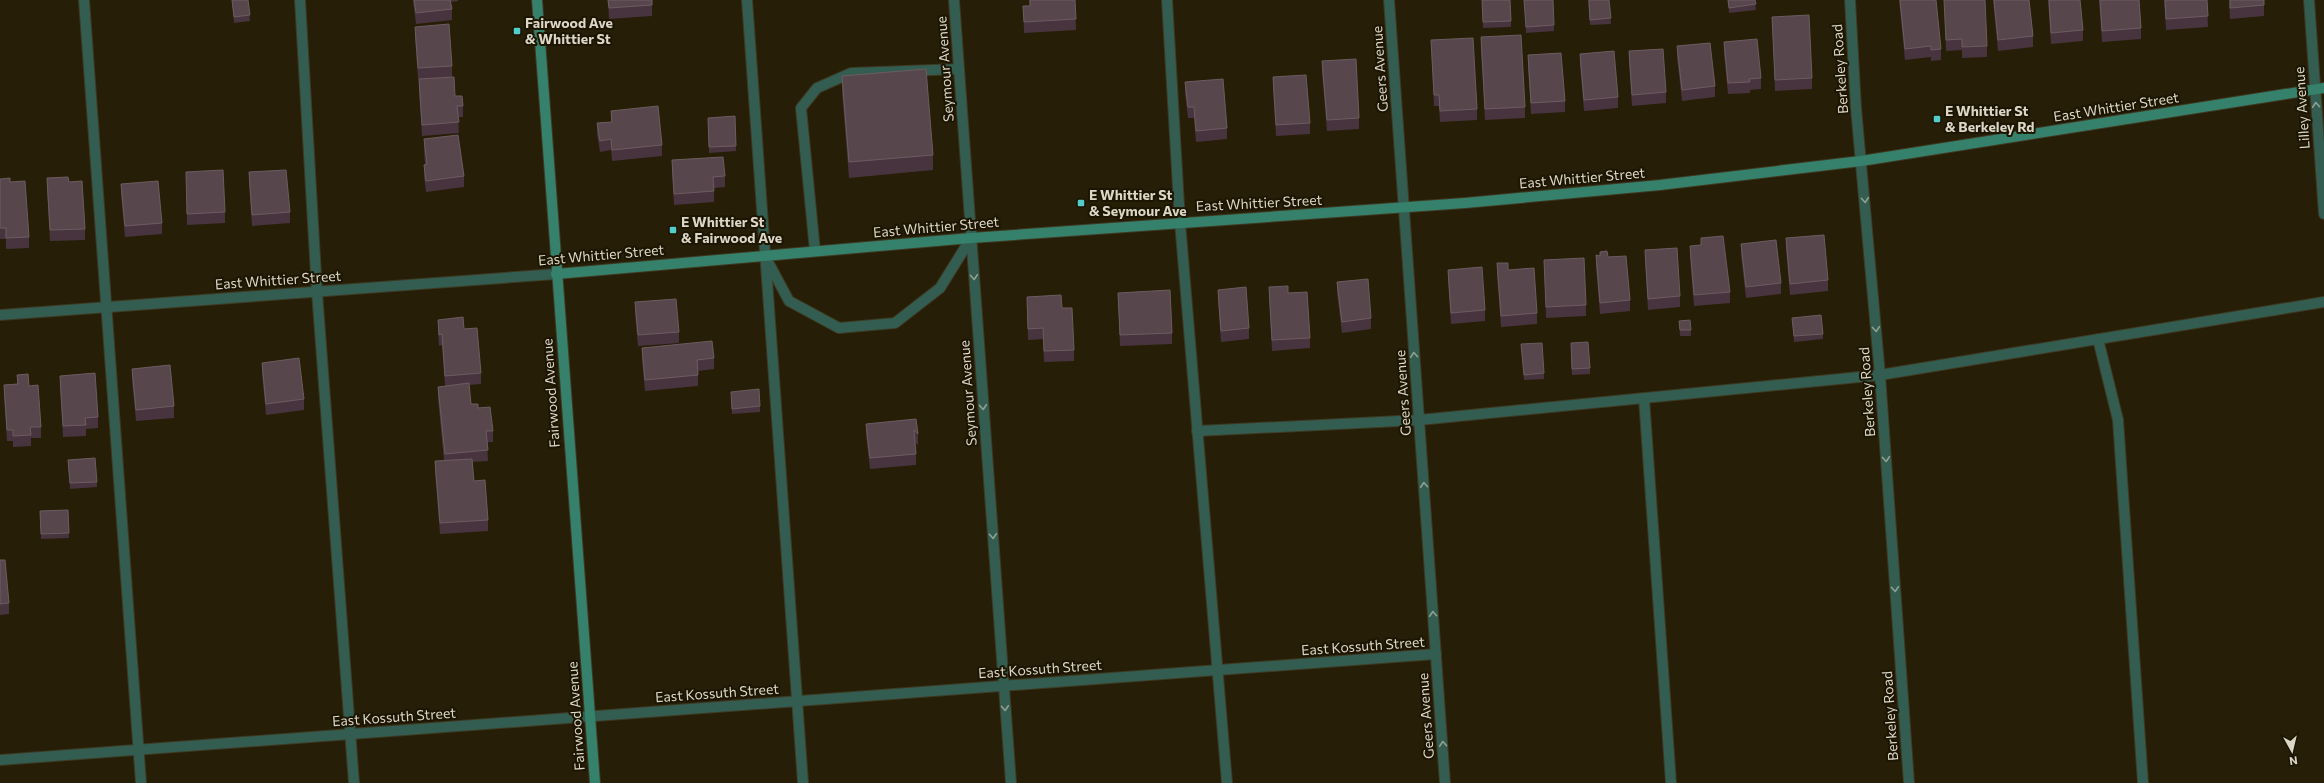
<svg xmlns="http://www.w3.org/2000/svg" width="2324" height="783" font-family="Commissioner,sans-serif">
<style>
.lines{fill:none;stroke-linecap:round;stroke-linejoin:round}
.lane-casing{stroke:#3f3822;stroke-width:12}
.street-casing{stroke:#3f3822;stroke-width:12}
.secondary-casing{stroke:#3f3822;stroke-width:12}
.lane{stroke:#325d50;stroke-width:10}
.street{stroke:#325d50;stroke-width:10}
.secondary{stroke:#36816b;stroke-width:10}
.wall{fill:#48343e}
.building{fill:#58464d;stroke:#6c5c60}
.oneway{stroke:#8fa092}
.poi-dot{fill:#53cdcb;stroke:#1c1501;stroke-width:1.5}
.labels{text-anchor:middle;stroke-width:4;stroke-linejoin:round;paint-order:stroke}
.poi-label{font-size:14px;font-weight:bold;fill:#dbd6c8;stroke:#1c1501;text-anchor:start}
.street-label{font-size:14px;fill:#dbd6c8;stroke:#1c1501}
</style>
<rect width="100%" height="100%" fill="#261e07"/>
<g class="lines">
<g class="lane-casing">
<g id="lane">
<polyline points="84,0 141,783"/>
<polyline points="300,0 317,292 354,783"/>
<polyline points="747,0 803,783"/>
<polyline points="1167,0 1180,222 1227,783"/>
<polyline points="815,251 801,108 817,88 851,73 959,69"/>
<polyline points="766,258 789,301 839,328 895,323 940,288 971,238"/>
<polyline points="2098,339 2118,420 2143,783"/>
<polyline points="1644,398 1671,783"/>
<polyline points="1197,431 1419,420 1880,375 2324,302"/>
</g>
</g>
<g class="street-casing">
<g id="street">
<polyline points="954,0 1011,783"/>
<polyline points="1389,0 1445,783"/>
<polyline points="1850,0 1856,108 1880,375 1909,783"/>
<polyline points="2309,0 2324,214"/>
<polyline points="0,315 556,274"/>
<polyline points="0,760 1436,654"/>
</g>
</g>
<g class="secondary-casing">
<g id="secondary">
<polyline points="537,0 595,783"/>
<polyline points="556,274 971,238 1465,203 1660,185 1861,161 2324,88"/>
</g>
</g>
<use href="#lane" class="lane"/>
<use href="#street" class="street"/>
<use href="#secondary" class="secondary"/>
</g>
<g class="wall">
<polygon points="232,0 248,0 250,21 234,23"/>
<polygon points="413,0 458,0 458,1 451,2 452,9 452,20 416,24"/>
<polygon points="608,0 652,0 652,16 609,19"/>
<polygon points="1029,0 1075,0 1076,30 1024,33 1023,6 1030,6"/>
<polygon points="1482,0 1511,21 1511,27 1483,28"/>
<polygon points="1524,0 1554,25 1554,31 1526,33"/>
<polygon points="1588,0 1609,0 1611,24 1590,25"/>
<polygon points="1728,0 1755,0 1756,10 1729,13"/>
<polygon points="1899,0 1936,0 1941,49 1941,60 1931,61 1931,57 1905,60"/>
<polygon points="1944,0 1987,46 1987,57 1962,58 1962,50 1946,51"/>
<polygon points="1993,0 2029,0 2033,36 2033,47 1998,51"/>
<polygon points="2048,0 2080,0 2083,30 2083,41 2051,44"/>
<polygon points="2099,0 2139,0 2141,28 2141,39 2102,42"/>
<polygon points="2164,0 2207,0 2208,27 2166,30"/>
<polygon points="2229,0 2264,0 2264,16 2230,19"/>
<polygon points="1772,17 1812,78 1812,89 1775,91"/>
<polygon points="415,27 452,66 452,77 418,79 415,38"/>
<polygon points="1481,37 1525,107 1525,118 1485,120 1481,48"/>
<polygon points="1431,40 1477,109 1477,120 1440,122 1439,106 1434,106"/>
<polygon points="1724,42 1761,78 1761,89 1750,90 1750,93 1728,94 1724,53"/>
<polygon points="1677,46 1715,86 1715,97 1682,101 1677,57"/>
<polygon points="1629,51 1666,92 1666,103 1632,106 1629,62"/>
<polygon points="1580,54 1618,97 1618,108 1584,111 1580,65"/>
<polygon points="1528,55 1565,101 1565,112 1531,114 1528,66"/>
<polygon points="1322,61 1359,118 1359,129 1327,131 1322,72"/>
<polygon points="842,76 933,155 933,170 849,178 842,92"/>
<polygon points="1273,77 1310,123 1310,134 1276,136 1273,88"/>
<polygon points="419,79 455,96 463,106 463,117 458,117 459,133 422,136 419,90"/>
<polygon points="1185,82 1227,128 1227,139 1196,142 1194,118 1188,118 1185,93"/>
<polygon points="611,111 662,145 662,156 612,161 611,150 600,152 597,134 597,123 611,122"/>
<polygon points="735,116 736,151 709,153 708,118"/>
<polygon points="424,139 464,176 464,187 426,192 424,176 424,165 425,164 424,150"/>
<polygon points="672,160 725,176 725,187 714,188 714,202 674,205 672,171"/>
<polygon points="186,172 225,212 225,223 187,225"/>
<polygon points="249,172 290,212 290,223 252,226 249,183"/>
<polygon points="47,178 69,182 85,229 85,240 50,241 47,189"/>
<polygon points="0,179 10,182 29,237 29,248 6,249 6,239 0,239"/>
<polygon points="121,184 162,223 162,234 125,237 121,195"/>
<polygon points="1786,238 1828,280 1828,291 1790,295 1786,249"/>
<polygon points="1741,244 1781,283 1781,294 1746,298 1741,255"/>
<polygon points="1690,246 1730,292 1730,303 1694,306 1690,257"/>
<polygon points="1645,250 1680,296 1680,307 1648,310 1645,261"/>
<polygon points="1596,255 1608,257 1630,300 1630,311 1600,314 1596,266"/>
<polygon points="1544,260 1586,305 1586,316 1546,318"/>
<polygon points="1497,263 1508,270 1537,313 1537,324 1501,327 1497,274"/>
<polygon points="1448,270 1485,310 1485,321 1451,324 1448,281"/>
<polygon points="1337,282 1371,318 1371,329 1342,333 1337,293"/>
<polygon points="1269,287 1288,293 1310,338 1310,348 1272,351 1269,298"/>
<polygon points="1218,290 1249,328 1249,339 1221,342 1218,301"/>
<polygon points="1118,293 1172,333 1172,344 1120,346"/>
<polygon points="1027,297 1062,308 1074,350 1074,361 1044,362 1043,339 1028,340"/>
<polygon points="635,302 679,332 679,343 638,346 635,313"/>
<polygon points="1792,318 1823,334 1823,339 1794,342"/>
<polygon points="438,320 464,329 481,373 481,384 469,385 471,404 478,408 493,431 493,442 487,442 488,461 472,462 474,481 488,520 488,531 440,534 435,472 435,461 444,461 438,398 438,387 445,386 442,345 439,346 438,331"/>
<polygon points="1690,320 1691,336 1680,336 1679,321"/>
<polygon points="1521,344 1544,373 1544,379 1524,380"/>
<polygon points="642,348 714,358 714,369 698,371 698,386 645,391 642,359"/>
<polygon points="1571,349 1590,368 1590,374 1572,375"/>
<polygon points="262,363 304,399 304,410 266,415 262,374"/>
<polygon points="132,369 174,406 174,418 136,421 132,380"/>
<polygon points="17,375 29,386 41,427 41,438 31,438 31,446 13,447 13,441 7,441 4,396 4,385 17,384"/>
<polygon points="60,376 98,417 98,428 86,429 86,436 63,437 60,387"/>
<polygon points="731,392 760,406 760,412 732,414"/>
<polygon points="916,419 918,434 918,445 915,442 916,454 916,465 870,469 866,435 866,424"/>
<polygon points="68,460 97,482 97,487 70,489"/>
<polygon points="68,510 69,538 41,539 40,511"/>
<polygon points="0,560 9,603 9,614 0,615"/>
</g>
<g class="building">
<polygon points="232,0 248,0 250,15 234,17"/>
<polygon points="414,0 450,0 452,9 416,13"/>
<polygon points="608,0 652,0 652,5 609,8"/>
<polygon points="1030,0 1075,0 1076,19 1024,22 1023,6 1030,6"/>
<polygon points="1482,0 1510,0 1511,21 1483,22"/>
<polygon points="1524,0 1553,0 1554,25 1526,27"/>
<polygon points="1589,0 1609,0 1611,18 1590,20"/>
<polygon points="1728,0 1755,0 1756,4 1729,8"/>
<polygon points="1900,0 1936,0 1941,49 1931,50 1931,46 1905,49"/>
<polygon points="1944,0 1985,0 1987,46 1962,47 1962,39 1946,40"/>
<polygon points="1994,0 2029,0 2033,36 1998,40"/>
<polygon points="2049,0 2080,0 2083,30 2051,33"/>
<polygon points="2100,0 2139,0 2141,28 2102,31"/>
<polygon points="2165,0 2207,0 2208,16 2166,19"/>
<polygon points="2230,0 2264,0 2264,5 2230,8"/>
<polygon points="1809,15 1812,78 1775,80 1772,17"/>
<polygon points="449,24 452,66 418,68 415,27"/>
<polygon points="1521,35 1525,107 1485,109 1481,37"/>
<polygon points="1473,38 1477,109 1440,111 1439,95 1434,95 1431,40"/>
<polygon points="1757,39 1761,78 1749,79 1750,82 1728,83 1724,42"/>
<polygon points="1710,43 1715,86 1682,90 1677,46"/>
<polygon points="1663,49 1666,92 1632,95 1629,51"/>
<polygon points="1614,51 1618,97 1584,100 1580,54"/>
<polygon points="1561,53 1565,101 1531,103 1528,55"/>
<polygon points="1356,59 1359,118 1327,120 1322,61"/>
<polygon points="926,69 933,155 849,162 842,76"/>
<polygon points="1306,75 1310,123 1276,125 1273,77"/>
<polygon points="454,77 455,96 462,96 463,106 457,106 459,122 422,125 419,79"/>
<polygon points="1223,79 1227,128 1196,131 1194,107 1188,107 1185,82"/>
<polygon points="658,106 662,145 612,150 611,139 600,141 597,123 612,122 611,111"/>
<polygon points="735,116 736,146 709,147 708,118"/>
<polygon points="458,135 464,176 426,181 424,165 427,164 424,139"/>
<polygon points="723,157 725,176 713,177 714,191 674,194 672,160"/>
<polygon points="223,170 225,212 187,214 186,172"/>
<polygon points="286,170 290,212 252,215 249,172"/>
<polygon points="68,177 69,182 82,181 85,229 50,230 47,178"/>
<polygon points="10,178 10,182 25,181 29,237 6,238 6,228 0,228 0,179"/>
<polygon points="158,181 162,223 125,226 121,184"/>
<polygon points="1824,235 1828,280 1790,284 1786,238"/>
<polygon points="1723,236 1730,292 1694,295 1690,246 1701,245 1701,238"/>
<polygon points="1776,240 1781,283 1746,287 1741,244"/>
<polygon points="1677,248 1680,296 1648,299 1645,250"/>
<polygon points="1607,251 1608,257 1626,256 1630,300 1600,303 1596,255 1600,256 1600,252"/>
<polygon points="1584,258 1586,305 1546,307 1544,260"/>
<polygon points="1497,263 1508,263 1508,270 1534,268 1537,313 1501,316"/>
<polygon points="1482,267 1485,310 1451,313 1448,270"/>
<polygon points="1368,279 1371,318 1342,322 1337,282"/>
<polygon points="1288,286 1288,293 1307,292 1310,338 1272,340 1269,287"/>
<polygon points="1246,287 1249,328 1221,331 1218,290"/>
<polygon points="1170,290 1172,333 1120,335 1118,293"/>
<polygon points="1061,295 1062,308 1072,308 1074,350 1044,351 1043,328 1028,329 1027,297"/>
<polygon points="676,299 679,332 638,335 635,302"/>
<polygon points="1821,315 1823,334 1794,336 1792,318"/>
<polygon points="463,317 464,329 477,328 481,373 445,376 442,334 439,335 438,320"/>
<polygon points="1690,320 1691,330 1680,330 1679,321"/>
<polygon points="712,341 714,358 697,360 698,375 645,380 642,348"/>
<polygon points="1588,342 1590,368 1572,369 1571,343"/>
<polygon points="1542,343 1544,373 1524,375 1521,344"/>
<polygon points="299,358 304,399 266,404 262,363"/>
<polygon points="170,365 174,406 136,410 132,369"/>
<polygon points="95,373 98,417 85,418 86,425 63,426 60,376"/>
<polygon points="28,374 29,386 38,385 41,427 30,427 31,435 13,436 13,430 7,430 4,385 18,384 17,375"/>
<polygon points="469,383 471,404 478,404 478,408 490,407 493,431 486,431 488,450 445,454 438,387"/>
<polygon points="759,389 760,406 732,409 731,392"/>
<polygon points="916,419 918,434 914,430 916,454 870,458 866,424"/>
<polygon points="95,458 97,482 70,483 68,460"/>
<polygon points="472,459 474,481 485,480 488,520 440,523 435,461"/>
<polygon points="68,510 69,533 41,534 40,511"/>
<polygon points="0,560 5,560 9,603 0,604"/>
</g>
<defs><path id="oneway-chevron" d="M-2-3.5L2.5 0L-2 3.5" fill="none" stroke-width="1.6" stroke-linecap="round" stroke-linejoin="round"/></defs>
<g class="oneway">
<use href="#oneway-chevron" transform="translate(2316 105) rotate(-94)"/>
<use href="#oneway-chevron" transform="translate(1865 200) rotate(85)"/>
<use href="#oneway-chevron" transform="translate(974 277) rotate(86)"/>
<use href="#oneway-chevron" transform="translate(1876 329) rotate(85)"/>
<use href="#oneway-chevron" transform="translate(1414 355) rotate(-94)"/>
<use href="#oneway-chevron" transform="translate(983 407) rotate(86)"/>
<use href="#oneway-chevron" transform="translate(1886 459) rotate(86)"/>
<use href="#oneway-chevron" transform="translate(1424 485) rotate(-94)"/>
<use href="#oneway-chevron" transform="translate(993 536) rotate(86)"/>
<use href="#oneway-chevron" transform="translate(1895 589) rotate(86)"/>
<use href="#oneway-chevron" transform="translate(1433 614) rotate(-94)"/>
<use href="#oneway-chevron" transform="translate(1005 708) rotate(86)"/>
<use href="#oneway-chevron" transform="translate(1443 744) rotate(-94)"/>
</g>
<g class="poi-dot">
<rect x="513" y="27" width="8" height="8" rx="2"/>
<rect x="1933" y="115" width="8" height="8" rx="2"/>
<rect x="1077" y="199" width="8" height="8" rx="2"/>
<rect x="669" y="226" width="8" height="8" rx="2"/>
</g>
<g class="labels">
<g class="poi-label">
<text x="525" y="28">Fairwood Ave<tspan x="525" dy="16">&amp; Whittier St</tspan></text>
<text x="1945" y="116">E Whittier St<tspan x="1945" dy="16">&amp; Berkeley Rd</tspan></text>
<text x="1089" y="200">E Whittier St<tspan x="1089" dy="16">&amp; Seymour Ave</tspan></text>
<text x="681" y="227">E Whittier St<tspan x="681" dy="16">&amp; Fairwood Ave</tspan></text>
</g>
<g class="street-label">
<text transform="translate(945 69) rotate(-94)" y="5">Seymour Avenue</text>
<text transform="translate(1380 69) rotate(-94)" y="5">Geers Avenue</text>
<text transform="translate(1840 69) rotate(-94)" y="5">Berkeley Road</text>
<text transform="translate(2116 107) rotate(-9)" y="5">East Whittier Street</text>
<text transform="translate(2302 108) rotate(-94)" y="5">Lilley Avenue</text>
<text transform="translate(1582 178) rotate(-5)" y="5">East Whittier Street</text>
<text transform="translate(1259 203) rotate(-3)" y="5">East Whittier Street</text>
<text transform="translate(936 227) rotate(-5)" y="5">East Whittier Street</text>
<text transform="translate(601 255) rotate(-5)" y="5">East Whittier Street</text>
<text transform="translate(278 280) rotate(-4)" y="5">East Whittier Street</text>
<text transform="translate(1867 392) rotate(-94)" y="5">Berkeley Road</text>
<text transform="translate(551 393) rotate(-94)" y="5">Fairwood Avenue</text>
<text transform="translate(968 393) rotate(-94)" y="5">Seymour Avenue</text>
<text transform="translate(1403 393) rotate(-94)" y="5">Geers Avenue</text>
<text transform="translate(1363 646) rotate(-4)" y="5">East Kossuth Street</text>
<text transform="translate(1040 669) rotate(-4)" y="5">East Kossuth Street</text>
<text transform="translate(717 693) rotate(-4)" y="5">East Kossuth Street</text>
<text transform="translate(576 716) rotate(-94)" y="5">Fairwood Avenue</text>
<text transform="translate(1426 716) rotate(-94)" y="5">Geers Avenue</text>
<text transform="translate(1890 716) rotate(-94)" y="5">Berkeley Road</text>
<text transform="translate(394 717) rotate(-4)" y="5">East Kossuth Street</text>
</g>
</g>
<g transform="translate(2292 751) rotate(172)" stroke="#1c1501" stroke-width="3" paint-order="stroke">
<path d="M0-3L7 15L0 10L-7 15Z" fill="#dbd6c8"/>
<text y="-6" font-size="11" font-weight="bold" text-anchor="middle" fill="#dbd6c8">N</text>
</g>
</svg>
